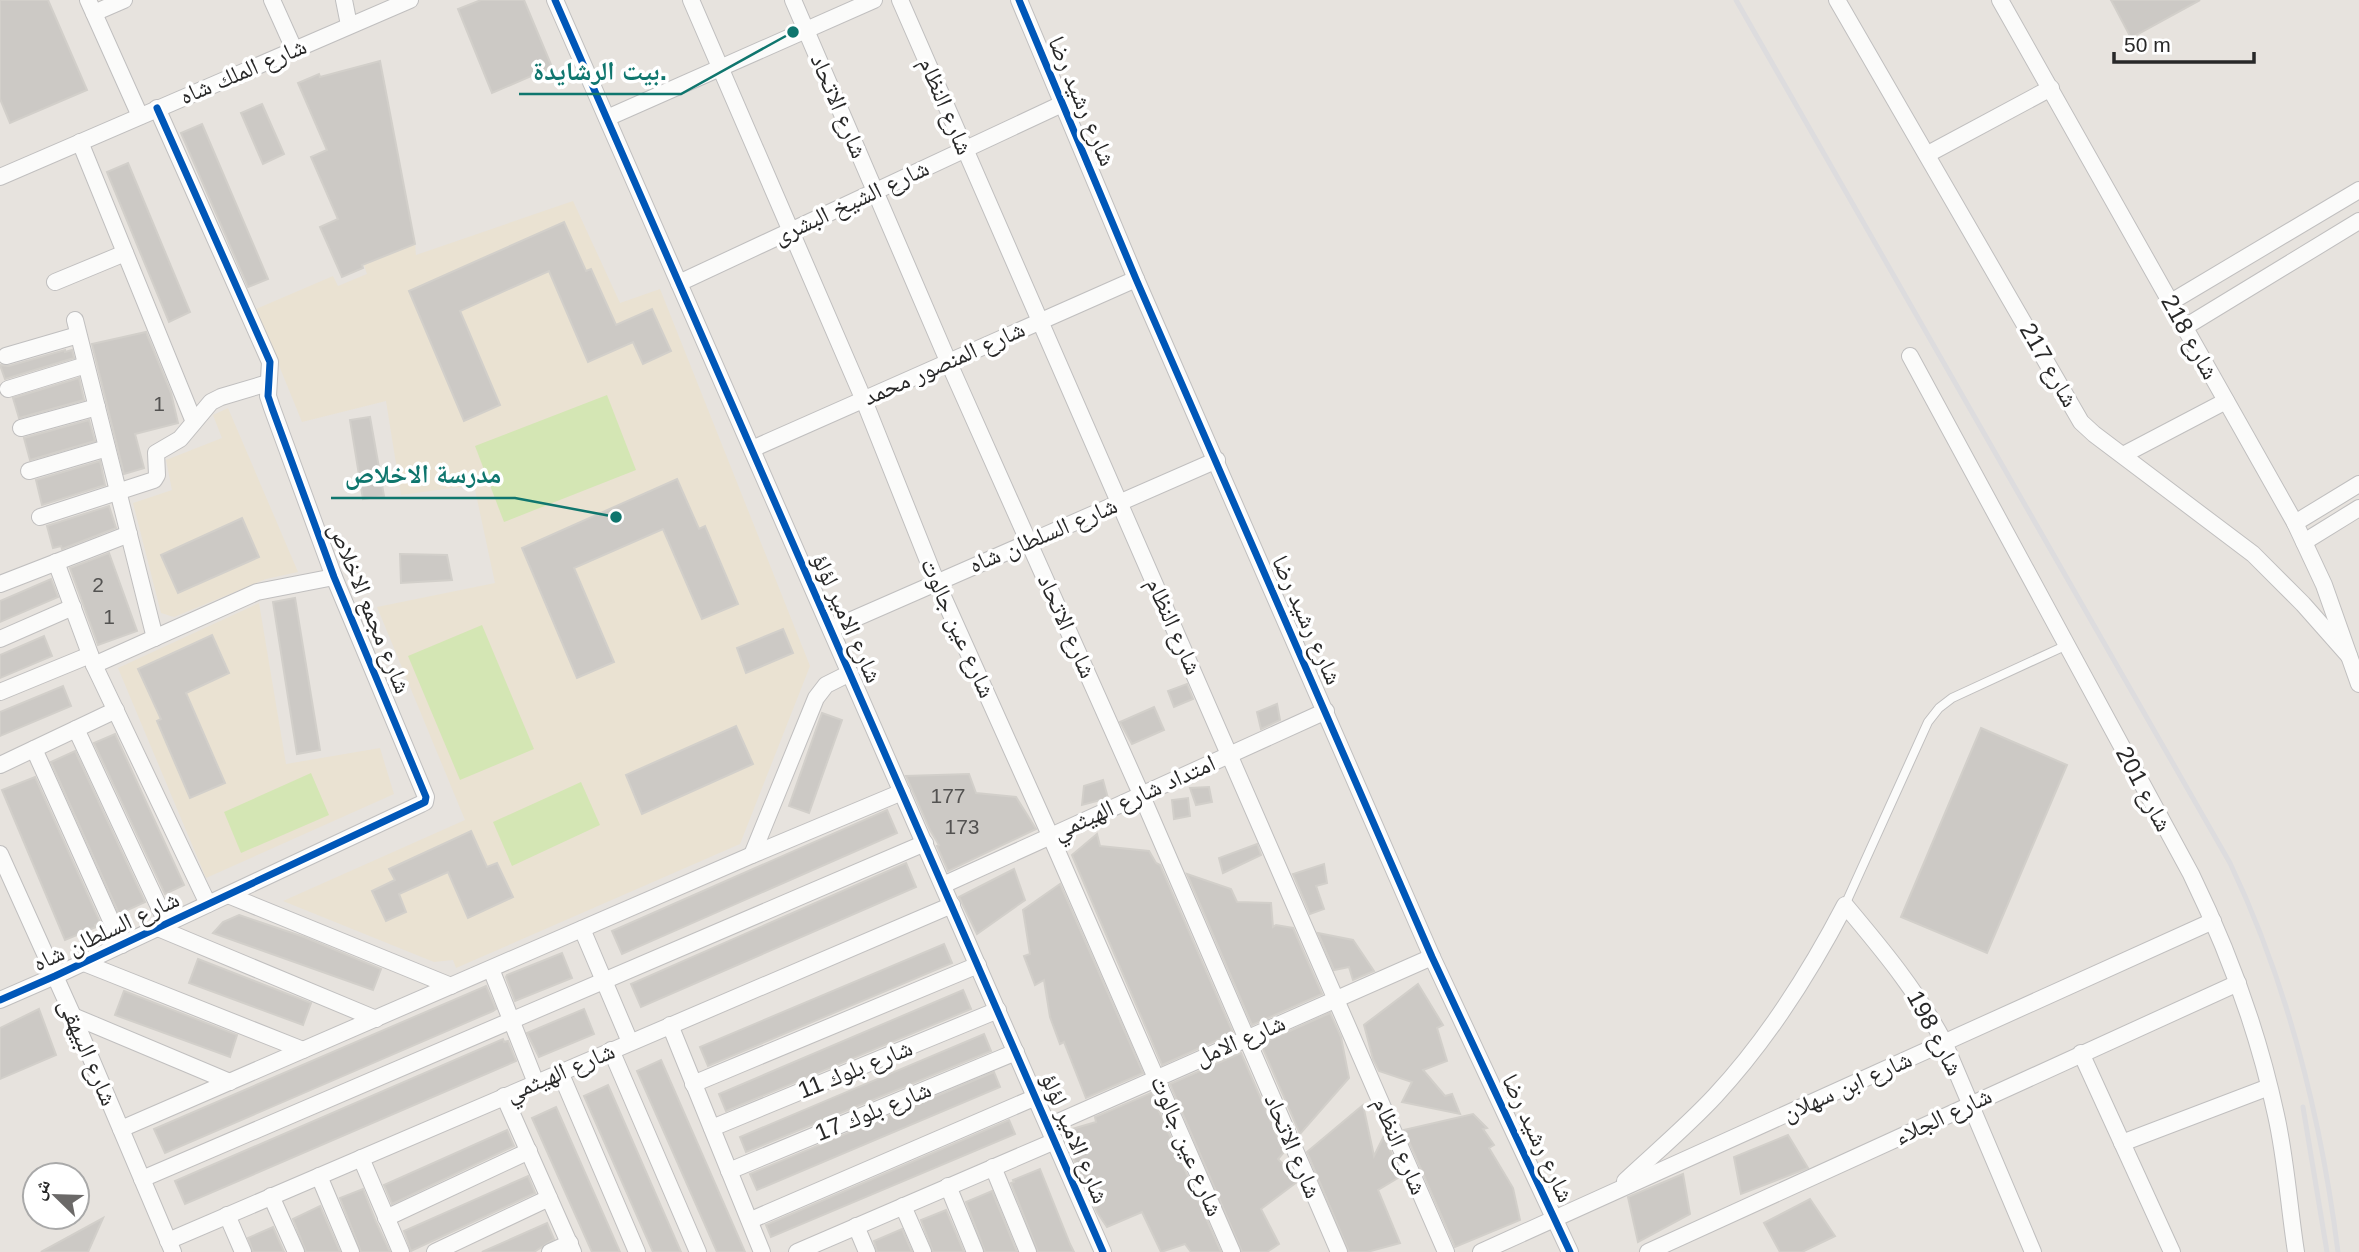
<svg xmlns="http://www.w3.org/2000/svg" width="2359" height="1252" font-family="Arial,'Noto Naskh Arabic',sans-serif">
<style>
.education{fill:#eae2d2}
.pitch{fill:#d4e6b4}
.building{fill:#ccc9c5;stroke:#d2cfca;stroke-width:2}
.lines{fill:none;stroke-linecap:round;stroke-linejoin:round}
.lane-casing{stroke:#c0bfbf;stroke-width:10}
.street-casing{stroke:#c0bfbf;stroke-width:18}
.lane{stroke:#fbfbfa;stroke-width:8}
.street{stroke:#fbfbfa;stroke-width:16}
.rail{stroke:#dddcde;stroke-width:5}
.cycleway-casing{stroke:#fff;stroke-width:11}
.cycleway{stroke:#0057b8;stroke-width:7}
.labels{text-anchor:middle;stroke-width:7;stroke-linejoin:round;paint-order:stroke}
.number-label{font-size:21px;fill:#535251}
.street-label{font-size:24px;fill:#282828;stroke:#fff}
.leader{fill:none;stroke:#0f766e;stroke-width:2.5}
.callout-dot{fill:#0f766e;stroke:#fff;stroke-width:2.5}
.callout-label{font-size:26px;text-anchor:middle;font-weight:bold;fill:#0f766e;stroke:#fff;stroke-width:7;stroke-linejoin:round;paint-order:stroke}
</style>
<rect width="100%" height="100%" fill="#e7e3de"/>
<g class="education">
<polygon points="573,201 620,303 660,289 810,666 740,844 456,968 453,960 434,962 283,901 465,820 377,607 495,583 474,485 401,495 386,401 302,422 256,309 333,276 338,286 367,274 364,265 415,244 416,255"/>
<polygon points="228,408 298,572 266,579 174,617 161,613 133,503 172,490 166,460 222,438 213,415"/>
<polygon points="259,603 286,764 380,748 394,794 206,878 118,668"/>
</g>
<g class="pitch">
<polygon points="607,395 636,470 504,522 475,446"/>
<polygon points="482,625 534,749 460,780 408,656"/>
<polygon points="311,773 329,815 241,853 224,812"/>
<polygon points="581,782 600,825 512,866 493,822"/>
</g>
<g class="building">
<polygon points="0,0 48,0 87,90 10,123 0,99"/>
<polygon points="481,0 524,0 552,67 492,93 458,9"/>
<polygon points="2111,0 2200,0 2131,38"/>
<polygon points="380,61 415,244 362,265 363,268 342,277 320,227 338,219 311,157 327,150 298,83 319,74 320,77"/>
<polygon points="262,104 284,154 263,164 241,113"/>
<polygon points="202,124 268,279 248,287 181,133"/>
<polygon points="128,163 190,312 169,322 107,172"/>
<polygon points="564,222 586,271 591,269 616,325 652,309 671,351 643,364 633,342 588,362 549,271 460,311 500,405 464,421 409,291"/>
<polygon points="146,332 171,393 178,423 135,434 144,468 124,474 92,344"/>
<polygon points="65,350 65,352 72,350 74,358 5,379 0,365 9,366"/>
<polygon points="79,378 84,400 19,418 13,398"/>
<polygon points="370,417 384,496 363,499 350,420"/>
<polygon points="89,420 95,441 30,460 24,438"/>
<polygon points="100,461 105,485 42,505 36,480"/>
<polygon points="677,479 699,529 705,526 738,604 702,619 663,529 574,568 614,662 577,678 522,548"/>
<polygon points="109,506 116,528 62,549 61,546 53,548 47,526"/>
<polygon points="242,518 259,557 178,593 161,555"/>
<polygon points="109,553 137,631 98,645 70,568"/>
<polygon points="400,554 447,555 452,580 401,583"/>
<polygon points="51,579 58,597 0,622 0,601"/>
<polygon points="295,598 320,750 297,754 273,602"/>
<polygon points="783,629 793,653 746,673 737,648"/>
<polygon points="212,635 229,673 186,693 225,783 190,798 157,721 161,719 138,669"/>
<polygon points="44,636 52,656 0,678 0,655"/>
<polygon points="1187,684 1193,699 1174,707 1168,691"/>
<polygon points="63,686 71,706 0,736 0,712"/>
<polygon points="1277,704 1280,720 1261,729 1257,712"/>
<polygon points="1154,707 1164,730 1132,744 1120,722"/>
<polygon points="822,713 842,720 809,813 789,806"/>
<polygon points="736,726 753,764 642,814 626,775"/>
<polygon points="1981,728 2067,765 1987,953 1901,917"/>
<polygon points="115,734 184,885 165,894 94,743"/>
<polygon points="75,751 145,902 119,914 51,762"/>
<polygon points="969,774 976,793 1016,797 1036,829 948,871 937,846 939,845 930,830 906,776"/>
<polygon points="35,777 100,922 95,925 96,927 65,940 2,790"/>
<polygon points="1103,780 1108,798 1082,805 1084,786"/>
<polygon points="1209,787 1212,802 1196,805 1190,788"/>
<polygon points="1188,798 1190,816 1174,819 1172,800"/>
<polygon points="887,810 897,833 622,954 612,931"/>
<polygon points="471,831 487,867 497,863 513,897 468,918 448,872 399,894 406,912 386,921 372,891 395,880 389,869"/>
<polygon points="1097,834 1100,846 1149,851 1156,863 1160,865 1233,1033 1162,1065 1072,855"/>
<polygon points="1257,844 1261,855 1223,873 1219,858"/>
<polygon points="906,863 916,887 641,1007 631,984"/>
<polygon points="1324,864 1327,883 1316,886 1324,909 1310,914 1293,874"/>
<polygon points="1014,869 1025,900 977,934 959,897"/>
<polygon points="1187,874 1231,889 1237,902 1271,903 1273,927 1276,925 1293,928 1322,994 1252,1025"/>
<polygon points="1060,884 1143,1073 1086,1098 1064,1042 1060,1044 1050,1017 1044,980 1035,985 1024,956 1030,954 1023,910"/>
<polygon points="239,915 304,937 381,969 373,990 213,933 223,922"/>
<polygon points="1318,933 1353,940 1374,971 1353,980 1349,967 1334,970"/>
<polygon points="944,944 952,963 708,1066 700,1047"/>
<polygon points="562,953 572,978 515,1001 506,977 507,975"/>
<polygon points="198,959 311,1003 303,1025 189,983"/>
<polygon points="1418,984 1443,1025 1437,1028 1447,1061 1423,1070 1445,1096 1452,1094 1460,1114 1402,1102 1412,1082 1379,1071 1373,1059 1364,1025"/>
<polygon points="486,986 496,1009 493,1011 165,1153 154,1129"/>
<polygon points="963,990 971,1009 726,1111 719,1094"/>
<polygon points="124,991 237,1035 230,1057 115,1015"/>
<polygon points="39,1009 56,1055 0,1079 0,1028"/>
<polygon points="584,1009 594,1034 539,1057 527,1033"/>
<polygon points="1330,1013 1341,1037 1349,1078 1300,1134 1261,1044"/>
<polygon points="984,1034 991,1051 746,1152 740,1137"/>
<polygon points="503,1039 504,1042 508,1041 516,1061 185,1204 175,1181"/>
<polygon points="1241,1053 1284,1152 1278,1159 1287,1169 1290,1166 1297,1182 1261,1209 1279,1244 1267,1252 1242,1252 1170,1084"/>
<polygon points="661,1060 745,1252 717,1252 637,1071"/>
<polygon points="994,1072 1000,1087 757,1190 750,1174"/>
<polygon points="608,1085 681,1252 653,1252 584,1096"/>
<polygon points="1151,1093 1221,1252 1191,1252 1185,1244 1161,1252 1142,1212 1107,1227 1097,1212 1062,1132 1096,1122 1095,1117"/>
<polygon points="1363,1105 1374,1156 1384,1136 1401,1176 1378,1190 1400,1243 1367,1252 1349,1252 1307,1152"/>
<polygon points="556,1107 620,1252 592,1252 532,1118"/>
<polygon points="1473,1114 1487,1128 1483,1129 1494,1145 1489,1148 1513,1188 1520,1220 1455,1247 1404,1130"/>
<polygon points="1009,1120 1015,1134 771,1237 766,1225"/>
<polygon points="507,1130 514,1146 392,1204 384,1185"/>
<polygon points="1788,1135 1808,1168 1741,1194 1734,1157"/>
<polygon points="1040,1169 1070,1244 1074,1252 1038,1252 1011,1183 1014,1182 1013,1180"/>
<polygon points="1683,1174 1690,1214 1638,1242 1628,1197"/>
<polygon points="528,1176 535,1193 411,1251 404,1231"/>
<polygon points="363,1189 376,1222 390,1252 361,1252 340,1198"/>
<polygon points="992,1191 1017,1252 985,1252 966,1202"/>
<polygon points="1810,1199 1835,1236 1802,1252 1780,1252 1764,1223"/>
<polygon points="320,1206 340,1252 306,1252 293,1219"/>
<polygon points="946,1210 964,1252 933,1252 921,1220"/>
<polygon points="103,1218 88,1252 41,1252"/>
<polygon points="547,1223 554,1239 534,1252 482,1252"/>
<polygon points="273,1227 284,1252 253,1252 248,1238"/>
<polygon points="902,1229 912,1252 877,1252 874,1241"/>
</g>
<g class="lines">
<g class="lane-casing">
<polyline id="lane" points="1845,905 1928,722 1939,708 1952,698 2067,645"/>
</g>
<g class="street-casing">
<g id="street">
<polyline points="88,0 140,116"/>
<polyline points="272,0 294,49"/>
<polyline points="344,0 349,25"/>
<polyline points="555,0 1103,1252"/>
<polyline points="691,0 863,398 936,581 1050,835 1232,1252"/>
<polyline points="793,0 948,361 1141,794 1339,1252"/>
<polyline points="900,0 1446,1252"/>
<polyline points="1019,0 1136,279 1432,957 1570,1252"/>
<polyline points="1837,0 2081,422 2094,434 2253,554 2303,604 2349,656"/>
<polyline points="2000,0 2295,523 2324,585 2359,684"/>
<polyline points="94,13 124,0"/>
<polyline points="607,118 874,0"/>
<polyline points="80,142 194,422"/>
<polyline points="1928,154 2051,88"/>
<polyline points="0,177 410,0"/>
<polyline points="55,282 125,253"/>
<polyline points="679,283 1062,104"/>
<polyline points="2171,302 2359,190"/>
<polyline points="75,320 155,638"/>
<polyline points="2185,327 2359,221"/>
<polyline points="6,356 78,335"/>
<path d="M1910,356L2191,874C2228,950 2258,1031 2276,1115C2286,1159 2289,1207 2296,1252"/>
<polyline points="8,389 86,365"/>
<polyline points="21,428 97,407"/>
<polyline points="752,449 1136,279"/>
<polyline points="2123,455 2226,401"/>
<polyline points="29,471 107,448"/>
<polyline points="40,517 154,480 157,475 156,453 180,439 211,402 221,397 268,383"/>
<polyline points="2295,523 2359,484"/>
<polyline points="2304,542 2359,508"/>
<polyline points="56,562 94,665 208,904"/>
<polyline points="0,584 129,534"/>
<polyline points="831,629 1217,460"/>
<polyline points="0,639 73,607"/>
<polyline points="94,665 257,592 334,577"/>
<polyline points="0,692 90,655"/>
<polyline points="76,729 167,924"/>
<polyline points="34,749 122,945"/>
<polyline points="0,765 116,710"/>
<polyline points="0,854 73,1016 173,1252"/>
<polyline points="752,855 816,698 826,685 850,673"/>
<polyline points="943,885 1326,711"/>
<polyline points="228,895 451,986"/>
<polyline points="158,928 376,1019"/>
<polyline points="582,929 630,1042"/>
<polyline points="84,963 303,1050"/>
<polyline points="491,969 536,1083"/>
<polyline points="0,1000 55,976 421,804 425,802 426,797 334,577 272,408 268,396 270,362 157,108"/>
<polyline points="73,1016 230,1082"/>
<polyline points="670,1025 762,1252"/>
<polyline points="611,1050 698,1252"/>
<polyline points="2081,1053 2172,1252"/>
<polyline points="560,1072 637,1252"/>
<polyline points="693,1084 978,965"/>
<polyline points="504,1096 573,1252"/>
<polyline points="1049,1126 1432,957"/>
<polyline points="712,1128 998,1010"/>
<polyline points="121,1129 752,855 902,792"/>
<polyline points="2122,1143 2269,1087"/>
<polyline points="361,1158 401,1252"/>
<polyline points="993,1167 1028,1252"/>
<polyline points="729,1171 1016,1052"/>
<polyline points="319,1176 351,1252"/>
<polyline points="142,1179 925,843"/>
<path d="M1625,1181C1655,1153 1687,1126 1715,1096C1768,1039 1809,974 1845,905C1882,949 1917,991 1944,1042L2033,1252"/>
<polyline points="948,1186 975,1252"/>
<polyline points="271,1196 296,1252"/>
<polyline points="903,1206 923,1252"/>
<polyline points="227,1215 243,1252"/>
<polyline points="386,1218 529,1151"/>
<polyline points="751,1220 1036,1097"/>
<polyline points="856,1226 867,1252"/>
<polyline points="168,1241 952,905"/>
<polyline points="435,1252 549,1198"/>
<polyline points="550,1252 570,1243"/>
<polyline points="797,1252 1055,1141"/>
<polyline points="1481,1252 2213,921"/>
<polyline points="1648,1252 2238,983"/>
</g>
</g>
<use href="#lane" class="lane"/>
<use href="#street" class="street"/>
<g class="rail">
<path d="M1736,0L2230,863C2289,987 2321,1117 2338,1252"/>
<polyline points="2303,1107 2327,1252"/>
</g>
<g class="cycleway-casing">
<g id="cycleway">
<polyline points="555,0 1103,1252"/>
<polyline points="1019,0 1136,279 1432,957 1570,1252"/>
<polyline points="0,1000 55,976 421,804 425,802 426,797 334,577 272,408 268,396 270,362 157,108"/>
</g>
</g>
<use href="#cycleway" class="cycleway"/>
</g>
<g class="labels">
<g class="number-label">
<text x="159" y="411">1</text>
<text x="98" y="592">2</text>
<text x="109" y="624">1</text>
<text x="948" y="803">177</text>
<text x="962" y="834">173</text>
</g>
<g class="street-label">
<text transform="translate(243 71) rotate(-23)" y="8">شارع الملك شاه</text>
<text transform="translate(1082 101) rotate(67)" y="8">شارع رشيد رضا</text>
<text transform="translate(839 106) rotate(67)" y="8">شارع الاتحاد</text>
<text transform="translate(946 106) rotate(67)" y="8">شارع النظام</text>
<text transform="translate(851 202) rotate(-25)" y="8">شارع الشيخ البشرى</text>
<text transform="translate(2190 337) rotate(61)" y="8">شارع 218</text>
<text transform="translate(944 363) rotate(-24)" y="8">شارع المنصور محمد</text>
<text transform="translate(2049 365) rotate(60)" y="8">شارع 217</text>
<text transform="translate(1043 535) rotate(-23)" y="8">شارع السلطان شاه</text>
<text transform="translate(370 608) rotate(68)" y="8">شارع مجمع الاخلاص</text>
<text transform="translate(847 618) rotate(66)" y="8">شارع الامير لؤلؤ</text>
<text transform="translate(1307 620) rotate(66)" y="8">شارع رشيد رضا</text>
<text transform="translate(1067 626) rotate(66)" y="8">شارع الاتحاد</text>
<text transform="translate(1174 626) rotate(66)" y="8">شارع النظام</text>
<text transform="translate(958 628) rotate(66)" y="8">شارع عين جالوت</text>
<text transform="translate(2144 789) rotate(62)" y="8">شارع 201</text>
<text transform="translate(1134 797) rotate(-24)" y="8">امتداد شارع الهيثمي</text>
<text transform="translate(106 931) rotate(-25)" y="8">شارع السلطان شاه</text>
<text transform="translate(1935 1033) rotate(62)" y="8">شارع 198</text>
<text transform="translate(1240 1040) rotate(-23)" y="8">شارع الامل</text>
<text transform="translate(88 1052) rotate(67)" y="8">شارع البيهقى</text>
<text transform="translate(855 1069) rotate(-22)" y="8">شارع بلوك 11</text>
<text transform="translate(560 1072) rotate(-23)" y="8">شارع الهيثمي</text>
<text transform="translate(1847 1086) rotate(-24)" y="8">شارع ابن سهلان</text>
<text transform="translate(873 1111) rotate(-22)" y="8">شارع بلوك 17</text>
<text transform="translate(1943 1116) rotate(-25)" y="8">شارع الجلاء</text>
<text transform="translate(1075 1138) rotate(67)" y="8">شارع الامير لؤلؤ</text>
<text transform="translate(1538 1138) rotate(65)" y="8">شارع رشيد رضا</text>
<text transform="translate(1187 1146) rotate(67)" y="8">شارع عين جالوت</text>
<text transform="translate(1293 1146) rotate(67)" y="8">شارع الاتحاد</text>
<text transform="translate(1400 1146) rotate(67)" y="8">شارع النظام</text>
</g>
</g>
<path class="leader" d="M793 32L681 94H519M616 517L515 498H331"/>
<g class="callout-dot">
<circle cx="793" cy="32" r="7"/>
<circle cx="616" cy="517" r="7"/>
</g>
<g class="callout-label">
<text x="600" y="80">بيت الرشايدة.</text>
<text x="423" y="483">مدرسة الاخلاص</text>
</g>
<g transform="translate(56 1196) rotate(293)"><circle r="33" fill="#ffffff" stroke="#a9a9a9" stroke-width="2"/>
<path d="M0-5L12 26L0 18L-12 26Z" fill="#6b6968"/>
<text y="-10" font-size="19" font-weight="bold" text-anchor="middle" fill="#282828">ش</text>
</g>
<path d="M2114 52v10h140v-10" fill="none" stroke="#282828" stroke-width="3.5"/>
<text x="2124" y="52" font-size="21" fill="#282828" stroke="#ffffff" stroke-width="5" paint-order="stroke">50 m</text>
</svg>
